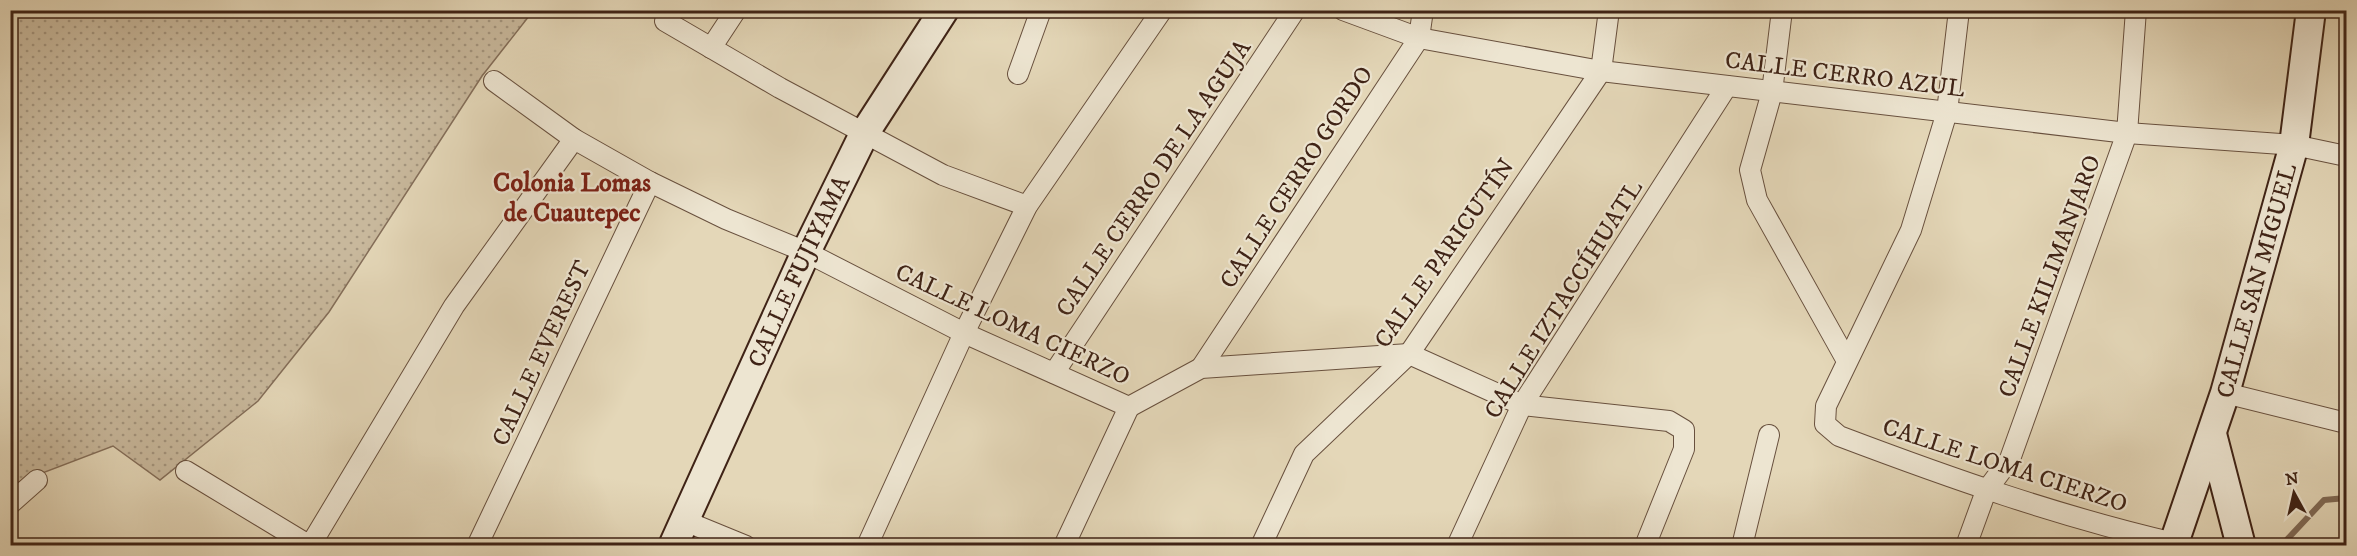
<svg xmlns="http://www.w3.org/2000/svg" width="2357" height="556" font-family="'IM FELL DW Pica',serif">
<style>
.grass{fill:url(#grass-dots);stroke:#846e59;stroke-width:1.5}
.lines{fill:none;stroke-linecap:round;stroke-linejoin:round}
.stream{stroke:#806a56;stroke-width:6}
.street-casing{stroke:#68503e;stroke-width:22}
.secondary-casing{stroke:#3f2316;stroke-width:32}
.street{stroke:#ede5d1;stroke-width:20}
.secondary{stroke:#ede5d1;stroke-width:28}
.labels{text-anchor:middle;stroke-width:4.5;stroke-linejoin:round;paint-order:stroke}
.street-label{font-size:24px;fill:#3f2316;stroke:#ede5d1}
.neighbourhood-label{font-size:26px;font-weight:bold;fill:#7a1f14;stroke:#ede5d1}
</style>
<defs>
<pattern id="grass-dots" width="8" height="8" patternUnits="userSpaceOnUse" patternTransform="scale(1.5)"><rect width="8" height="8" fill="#c8b89c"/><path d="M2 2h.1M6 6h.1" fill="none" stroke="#a4957e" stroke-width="1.8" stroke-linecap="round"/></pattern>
</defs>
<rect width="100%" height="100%" fill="#e4d7b8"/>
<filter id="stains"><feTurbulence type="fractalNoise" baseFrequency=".00333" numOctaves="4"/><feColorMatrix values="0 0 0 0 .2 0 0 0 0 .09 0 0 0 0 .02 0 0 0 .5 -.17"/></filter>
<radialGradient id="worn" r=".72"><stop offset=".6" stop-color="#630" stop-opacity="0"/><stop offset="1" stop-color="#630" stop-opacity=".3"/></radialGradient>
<polygon class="grass" points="11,11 533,11 482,76 329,312 258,401 160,480 113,446 11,485"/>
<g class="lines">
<polyline class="stream" points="2281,546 2324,500 2346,498"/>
<g class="street-casing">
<g id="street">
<polyline points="1343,10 1419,38 1601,71 2127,133 2294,145 2346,156"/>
<polyline points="1782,10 1772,92 1750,170 1757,200 1847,361"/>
<path d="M1959,10L1947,112L1911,230L1826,406L1825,424L1839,436C1950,478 2058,516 2174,543"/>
<polyline points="665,21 780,88 943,175 1027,206"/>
<polyline points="711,48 736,10"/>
<polyline points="1018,74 1041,10"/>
<polyline points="494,81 574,139 650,182 726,219 806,252 964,333 1129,407 1201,368 1409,354 1522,405 1669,421 1684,430 1684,449 1645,546"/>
<polyline points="1201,368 1419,38 1423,10"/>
<polyline points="1054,373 1295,10"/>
<polyline points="2225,393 2346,423"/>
<polyline points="186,471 310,546 454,306 574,139"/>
<polyline points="10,504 37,480"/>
<polyline points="685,521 746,546"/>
<polyline points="477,546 650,182"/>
<polyline points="867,546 964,333 1027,206 1162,10"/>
<polyline points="1064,546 1129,407"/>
<polyline points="1261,546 1304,454 1409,354 1601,71 1609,10"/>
<polyline points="1457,546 1522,405 1727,86"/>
<polyline points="1742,546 1769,435"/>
<polyline points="1966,546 1986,491 2010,459 2127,133 2136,10"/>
</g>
</g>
<g class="secondary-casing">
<g id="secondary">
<polyline points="2212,434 2241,546"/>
<path id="s1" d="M673,546L806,252L864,134L944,10"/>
<path id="s2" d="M2173,546L2225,393L2294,145L2311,10"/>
</g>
</g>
<use href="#street" class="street"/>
<use href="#secondary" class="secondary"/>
</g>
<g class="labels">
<g class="street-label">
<text transform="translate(1845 74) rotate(7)" y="8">CALLE CERRO AZUL</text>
<text transform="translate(1296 177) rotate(-57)" y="8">CALLE CERRO GORDO</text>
<text transform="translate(1153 178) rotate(-56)" y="8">CALLE CERRO DE LA AGUJA</text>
<text transform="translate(1444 253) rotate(-55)" y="8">CALLE PARICUTÍN</text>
<text dy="8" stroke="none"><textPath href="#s1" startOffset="302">CALLE FUJIYAMA</textPath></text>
<text transform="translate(2049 276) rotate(-70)" y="8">CALLE KILIMANJARO</text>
<text dy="8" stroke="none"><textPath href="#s2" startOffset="278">CALLE SAN MIGUEL</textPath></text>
<text transform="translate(1563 299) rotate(-58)" y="8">CALLE IZTACCÍHUATL</text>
<text transform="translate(1013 324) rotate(25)" y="8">CALLE LOMA CIERZO</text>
<text transform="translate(541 353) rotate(-65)" y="8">CALLE EVEREST</text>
<text transform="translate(2005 465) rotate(18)" y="8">CALLE LOMA CIERZO</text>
</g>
<g class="neighbourhood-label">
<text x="572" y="191">Colonia Lomas<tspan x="572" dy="30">de Cuautepec</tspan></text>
</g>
</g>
<rect width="2357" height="556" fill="none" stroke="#e4d7b8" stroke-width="36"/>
<rect x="12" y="12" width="2333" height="532" fill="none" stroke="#3f2316" stroke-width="3"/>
<rect x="18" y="18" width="2321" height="520" fill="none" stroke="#3f2316" stroke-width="1.5"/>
<g transform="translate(2294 493) rotate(352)" stroke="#ede5d1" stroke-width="4.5" paint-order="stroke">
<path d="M0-4.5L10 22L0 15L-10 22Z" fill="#3f2316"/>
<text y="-9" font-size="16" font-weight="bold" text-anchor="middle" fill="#3f2316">N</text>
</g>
<rect width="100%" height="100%" filter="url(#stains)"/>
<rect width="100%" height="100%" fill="url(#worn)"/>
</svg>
